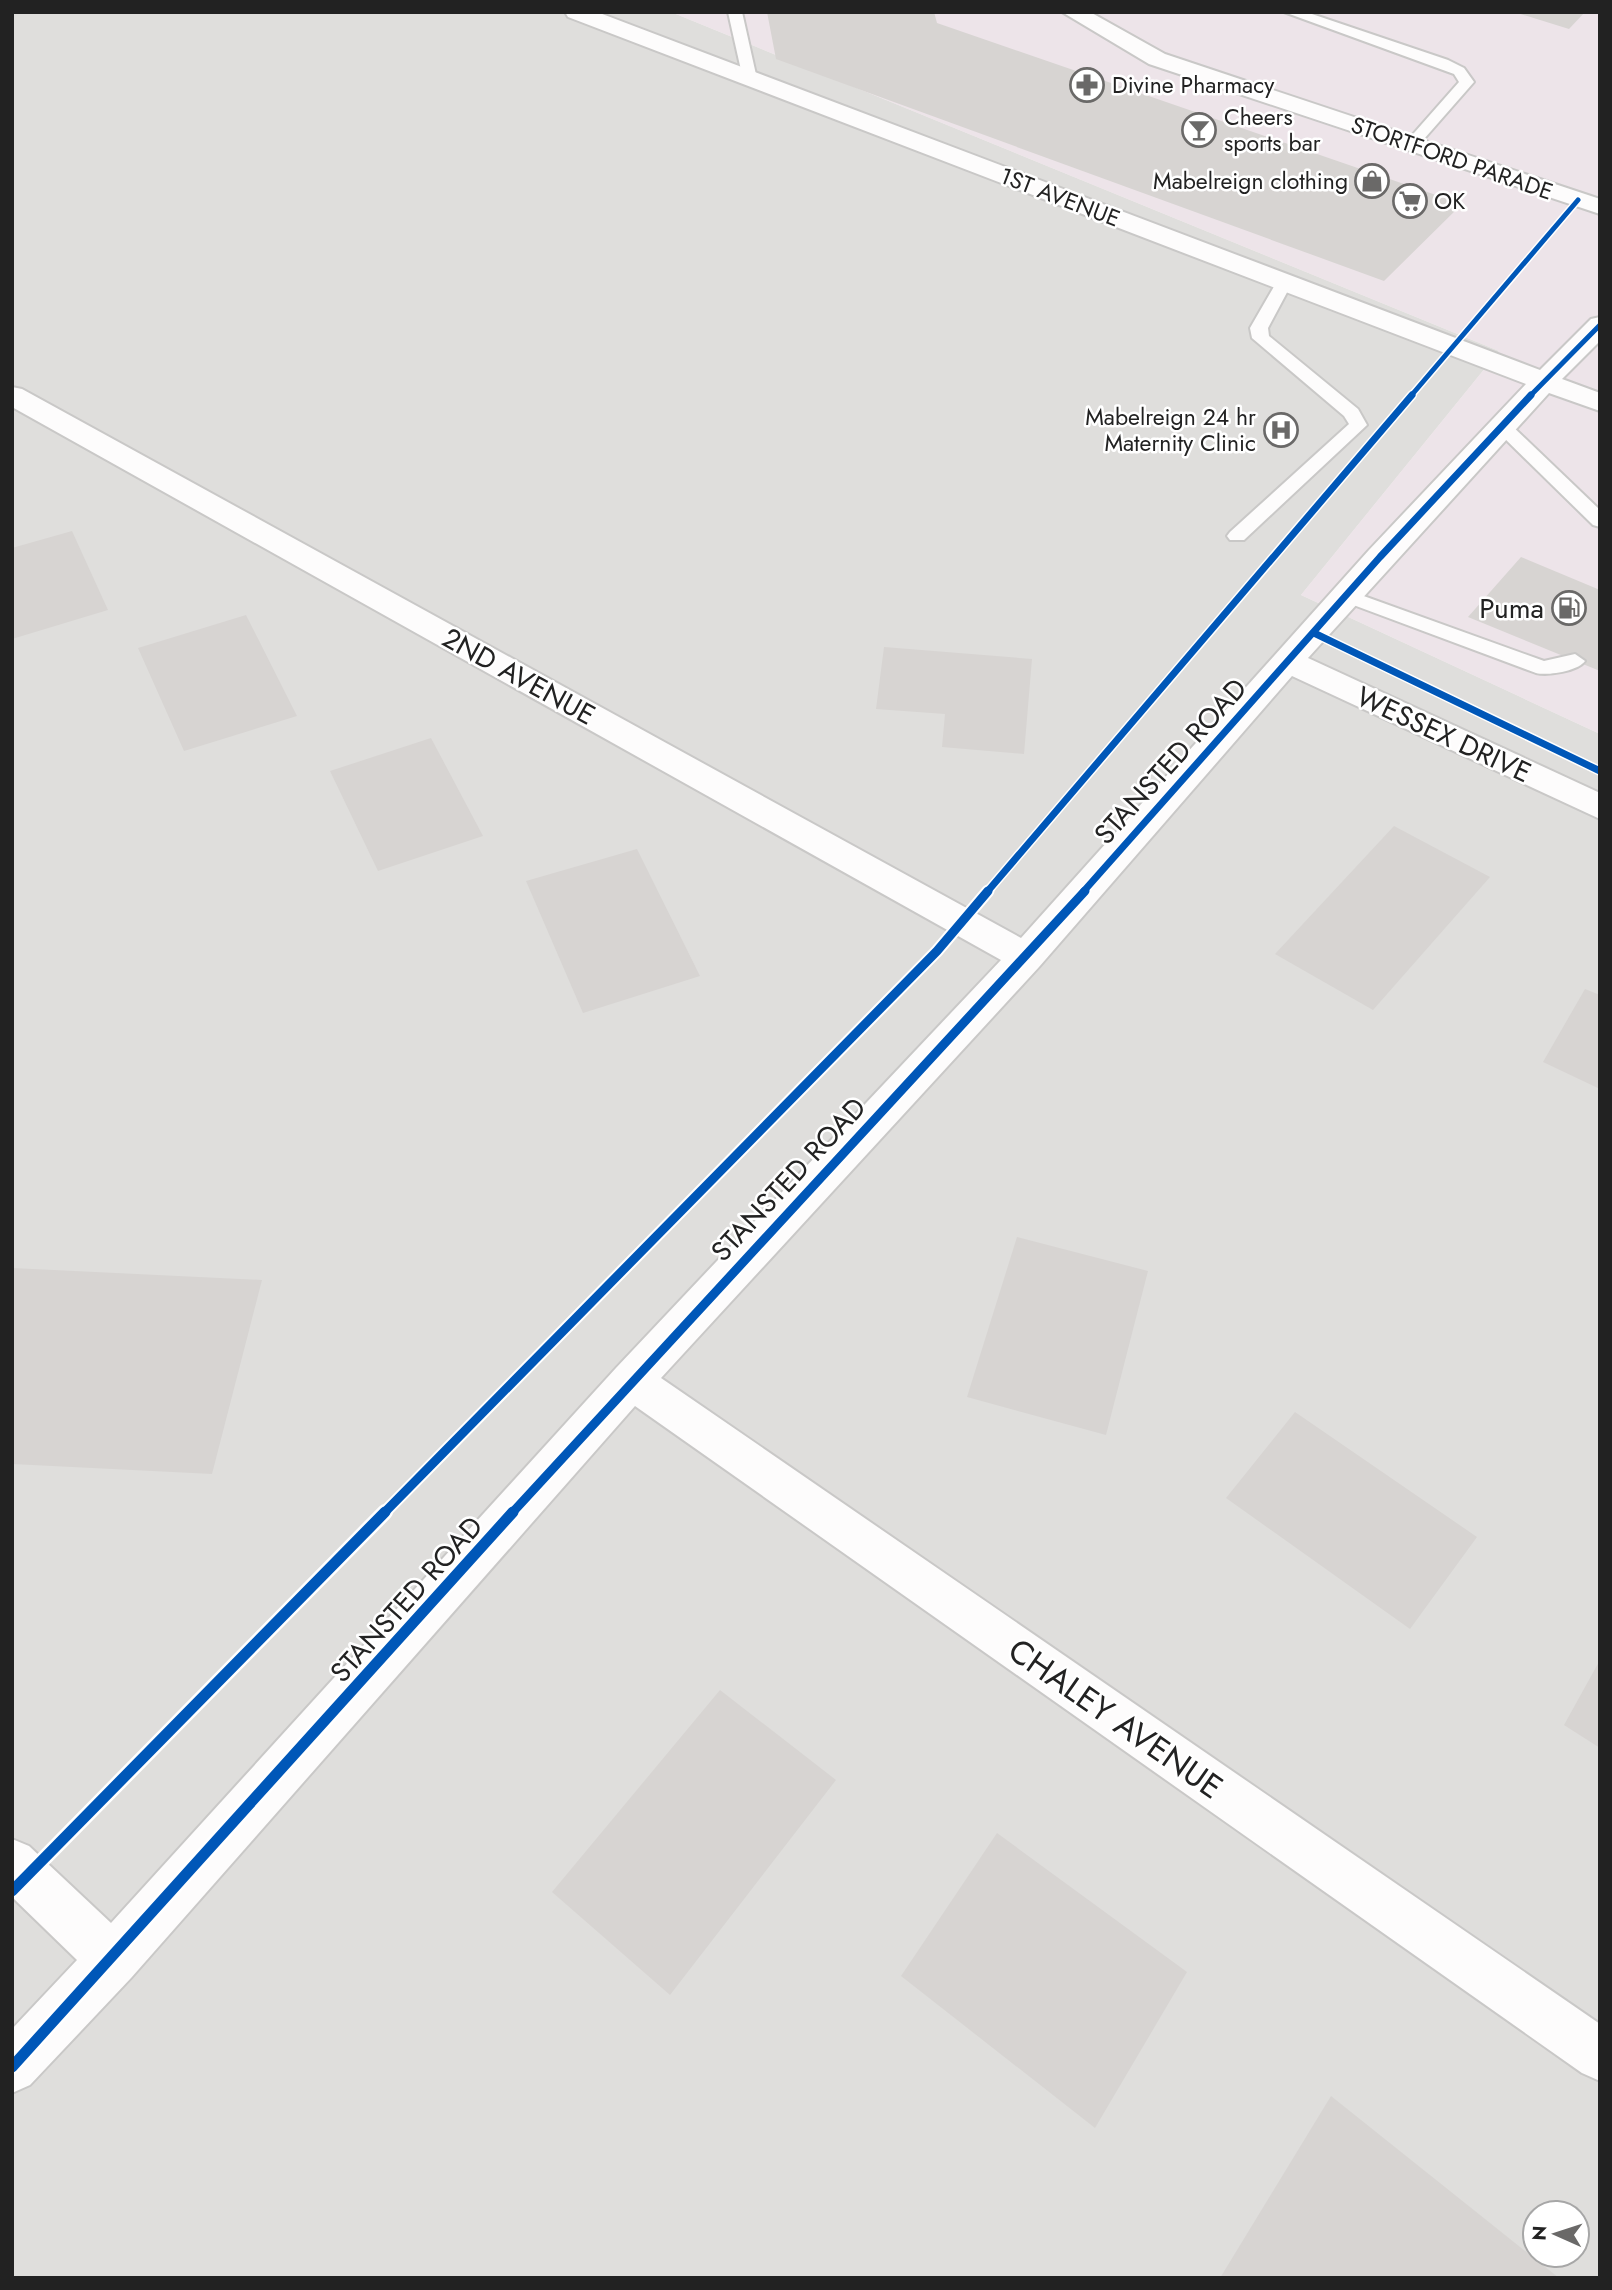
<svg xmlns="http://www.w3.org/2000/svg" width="1612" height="2290" font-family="Jost,sans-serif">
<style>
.residential{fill:#dfdedc;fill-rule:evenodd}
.industrial{fill:#ede4e9}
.building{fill:#d7d4d2}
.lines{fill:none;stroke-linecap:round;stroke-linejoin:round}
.service-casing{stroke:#c9c8c7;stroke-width:4}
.minor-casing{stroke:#c9c8c7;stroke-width:4}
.service{fill:#fdfcfc;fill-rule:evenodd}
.minor{fill:#fdfcfc;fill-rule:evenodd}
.cycleway-far3-casing{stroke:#fff;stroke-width:8}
.cycleway-far2-casing{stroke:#fff;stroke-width:10}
.cycleway-far1-casing{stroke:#fff;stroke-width:13}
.cycleway-casing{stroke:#fff;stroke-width:16}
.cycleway-far3{stroke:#0057b8;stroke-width:5}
.cycleway-far2{stroke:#0057b8;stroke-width:7}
.cycleway-far1{stroke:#0057b8;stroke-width:9}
.cycleway{stroke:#0057b8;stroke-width:11}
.labels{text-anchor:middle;stroke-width:5;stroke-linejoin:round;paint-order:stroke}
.far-poi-label{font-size:23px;fill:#222;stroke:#fff;text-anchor:start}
.far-street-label{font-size:23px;fill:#222;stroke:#fff}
.poi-label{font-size:28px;fill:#222;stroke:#fff;text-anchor:end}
.street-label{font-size:28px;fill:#222;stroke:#fff}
.near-street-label{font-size:33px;fill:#222;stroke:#fff}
</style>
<rect width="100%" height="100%" fill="#f0eeeb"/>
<path class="residential" d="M12,12H671L1499,351L1301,595L1600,734V2278H12ZM1535,2213H1577V2255H1535Z"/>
<polygon class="industrial" points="671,12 1600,12 1600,734 1301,595 1499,351"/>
<g class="building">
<polygon points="767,12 934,12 937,23 1462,204 1384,281 776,59"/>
<polygon points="1514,12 1585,12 1569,29"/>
<polygon points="72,531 108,610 12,639 12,548"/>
<polygon points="1521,557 1600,590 1600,671 1468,617"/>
<polygon points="246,615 297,716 184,751 138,648"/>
<polygon points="884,647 1032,659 1024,754 942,747 945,714 876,709"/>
<polygon points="431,738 483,836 378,871 330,771"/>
<polygon points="1394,826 1490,877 1373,1010 1275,954"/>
<polygon points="637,849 700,976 583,1013 526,881"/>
<polygon points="1585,989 1600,995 1600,1089 1543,1062"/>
<polygon points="1017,1237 1148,1271 1106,1435 967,1397"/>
<polygon points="12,1268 262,1280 212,1474 12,1464"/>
<polygon points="1295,1412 1477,1537 1410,1629 1226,1498"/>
<polygon points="1600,1660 1600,1748 1564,1725"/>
<polygon points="720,1690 836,1780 670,1995 552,1892"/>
<polygon points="997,1833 1187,1972 1095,2128 901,1976"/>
<polygon points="1331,2096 1559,2278 1220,2278"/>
</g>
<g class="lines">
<g class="service-casing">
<g id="service">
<polygon points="728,12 742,12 757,79 755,82 745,82 743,79"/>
<polygon points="1284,12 1306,12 1448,60 1464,68 1474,82 1417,147 1407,147 1407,141 1459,82 1454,74"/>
<polygon points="1284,278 1292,283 1268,328 1269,336 1358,409 1367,425 1244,540 1230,540 1227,536 1230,532 1349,424 1344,416 1252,338 1250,328 1276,283"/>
<polygon points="1502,421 1508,422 1600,510 1600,527 1593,525 1496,430 1493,426 1496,422"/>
<path d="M1347,590L1544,661L1575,654L1585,661C1578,671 1548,676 1536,673L1340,600L1337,596Z"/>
</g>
</g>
<g class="minor-casing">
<g id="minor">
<polygon points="565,12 597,12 1540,370 1591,319 1600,317 1600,341 1562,379 1600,393 1600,411 1549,393 1308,658 1600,793 1600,819 1292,676 1039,967 661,1378 1600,2024 1600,2081 1582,2073 635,1406 131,1978 30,2085 12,2093 12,2029 77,1960 12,1897 12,1839 29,1846 111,1923 616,1368 1001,960 12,407 12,387 22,389 1021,938 1369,550 1526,384 568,17"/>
<polygon points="1062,12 1090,12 1165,54 1600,199 1600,214 1149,64"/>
</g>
</g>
<use href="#service" class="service"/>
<use href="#minor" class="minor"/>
<g class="cycleway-far3-casing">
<g id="cycleway-far3">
<polyline points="1410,397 1578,200"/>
<polyline points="1529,397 1600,325"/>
</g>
</g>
<g class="cycleway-far2-casing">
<g id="cycleway-far2">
<polyline points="1314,633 1600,771"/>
<polyline points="987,892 1412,395"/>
<polyline points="1083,892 1380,557 1531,395"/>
</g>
</g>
<g class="cycleway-far1-casing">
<g id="cycleway-far1">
<polyline points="384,1513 937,951 988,891"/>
<polyline points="512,1513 1085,891"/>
</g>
</g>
<g class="cycleway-casing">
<g id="cycleway">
<polyline points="12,1891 385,1512"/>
<polyline points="12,2067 513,1512"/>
</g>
</g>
<use href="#cycleway-far3" class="cycleway-far3"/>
<use href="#cycleway-far2" class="cycleway-far2"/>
<use href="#cycleway-far1" class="cycleway-far1"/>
<use href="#cycleway" class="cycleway"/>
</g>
<defs>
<g id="pharmacy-ring" transform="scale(1.75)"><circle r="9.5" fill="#fff" stroke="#6a6968" stroke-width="1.5"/><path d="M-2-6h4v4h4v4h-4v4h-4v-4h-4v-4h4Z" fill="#6a6968"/></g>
<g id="bar-ring" transform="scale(1.75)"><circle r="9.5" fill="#fff" stroke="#6a6968" stroke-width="1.5"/><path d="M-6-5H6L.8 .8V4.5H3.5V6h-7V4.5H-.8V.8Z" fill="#6a6968"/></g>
<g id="shop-ring" transform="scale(1.75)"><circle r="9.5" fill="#fff" stroke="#6a6968" stroke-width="1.5"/><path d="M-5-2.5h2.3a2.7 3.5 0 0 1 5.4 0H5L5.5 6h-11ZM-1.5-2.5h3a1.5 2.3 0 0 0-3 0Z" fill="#6a6968"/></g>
<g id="supermarket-ring" transform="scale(1.75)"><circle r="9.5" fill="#fff" stroke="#6a6968" stroke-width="1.5"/><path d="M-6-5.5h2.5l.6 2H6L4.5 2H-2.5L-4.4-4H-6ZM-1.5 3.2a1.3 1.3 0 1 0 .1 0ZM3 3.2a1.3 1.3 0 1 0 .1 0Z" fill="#6a6968"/></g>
<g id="hospital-ring" transform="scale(1.75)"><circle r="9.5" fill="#fff" stroke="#6a6968" stroke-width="1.5"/><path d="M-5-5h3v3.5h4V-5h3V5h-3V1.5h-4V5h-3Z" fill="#6a6968"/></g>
<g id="fuel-ring" transform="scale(1.75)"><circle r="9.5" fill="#fff" stroke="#6a6968" stroke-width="1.5"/><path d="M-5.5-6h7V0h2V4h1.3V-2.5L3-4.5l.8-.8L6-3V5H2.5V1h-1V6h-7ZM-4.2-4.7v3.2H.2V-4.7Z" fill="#6a6968"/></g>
</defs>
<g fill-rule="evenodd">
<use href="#pharmacy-ring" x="1087" y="85"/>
<use href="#bar-ring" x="1199" y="130"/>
<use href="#shop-ring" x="1372" y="181"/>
<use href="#supermarket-ring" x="1410" y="201"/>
<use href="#hospital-ring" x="1281" y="430"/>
<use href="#fuel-ring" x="1569" y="608"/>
</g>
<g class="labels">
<g class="far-poi-label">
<text x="1112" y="93">Divine Pharmacy</text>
<text x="1224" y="125">Cheers<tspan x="1224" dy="26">sports bar</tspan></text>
<text x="1348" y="189" text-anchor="end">Mabelreign clothing</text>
<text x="1434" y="209">OK</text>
<text x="1256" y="425" text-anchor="end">Mabelreign 24 hr<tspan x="1256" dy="26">Maternity Clinic</tspan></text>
</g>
<g class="far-street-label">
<text transform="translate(1452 158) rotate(19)" y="8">STORTFORD PARADE</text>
<text transform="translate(1060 197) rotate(21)" y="8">1ST AVENUE</text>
</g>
<g class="poi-label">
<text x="1544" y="618">Puma</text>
</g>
<g class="street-label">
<text transform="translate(519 676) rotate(29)" y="10">2ND AVENUE</text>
<text transform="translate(1444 734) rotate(25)" y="10">WESSEX DRIVE</text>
<text transform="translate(1170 761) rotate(-48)" y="10">STANSTED ROAD</text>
<text transform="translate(788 1179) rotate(-47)" y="10">STANSTED ROAD</text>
<text transform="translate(406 1599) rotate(-48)" y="10">STANSTED ROAD</text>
</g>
<g class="near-street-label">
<text transform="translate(1116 1718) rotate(35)" y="12">CHALEY AVENUE</text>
</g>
</g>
<rect width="1612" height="2290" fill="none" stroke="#222222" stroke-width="28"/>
<g transform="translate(1556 2234) rotate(273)"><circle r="33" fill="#ffffff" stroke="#a7a7a7" stroke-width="2"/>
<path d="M0-5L12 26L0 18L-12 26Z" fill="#6a6968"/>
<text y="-10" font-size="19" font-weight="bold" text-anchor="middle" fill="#222222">N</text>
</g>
</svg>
